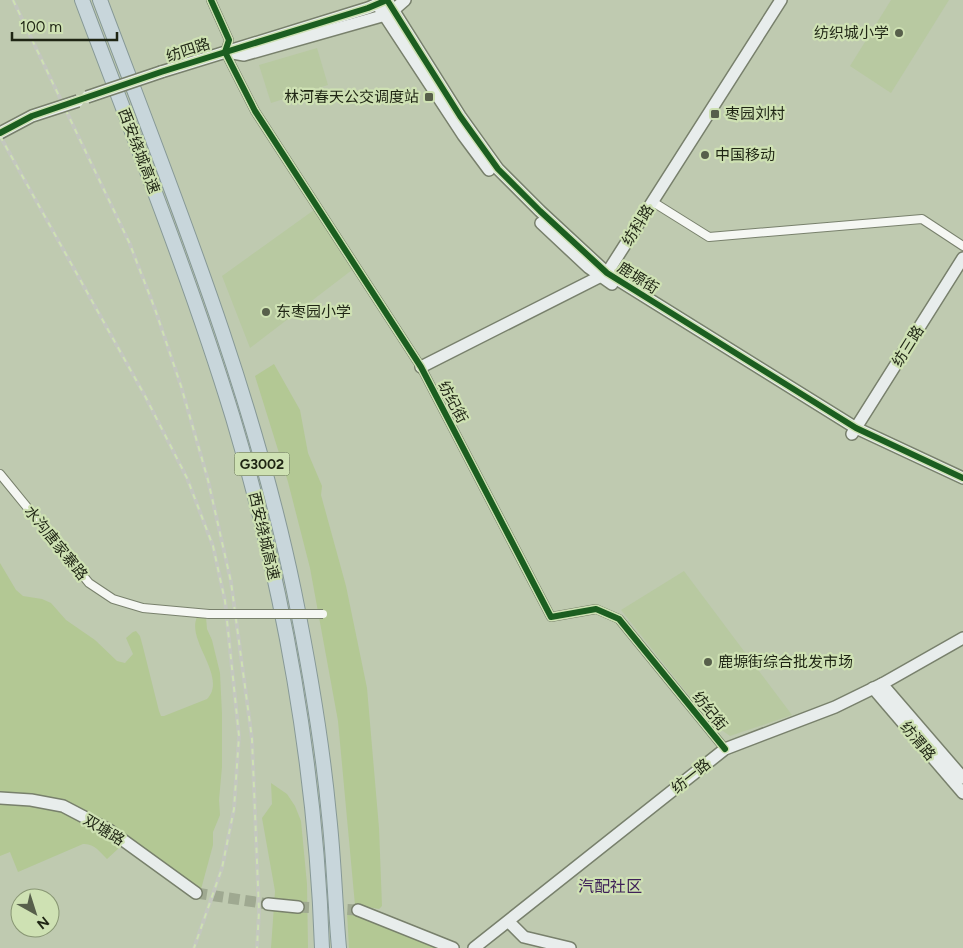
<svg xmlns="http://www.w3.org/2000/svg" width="963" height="948" font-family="Figtree,'Noto Sans SC',sans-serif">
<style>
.built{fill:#b8c9a1}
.green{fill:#b3c894}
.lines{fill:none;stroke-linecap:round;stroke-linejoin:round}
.secondary-tunnel{stroke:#9fa991;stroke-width:11;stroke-dasharray:11 5.5;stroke-linecap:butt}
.street-casing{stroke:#78806c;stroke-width:10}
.secondary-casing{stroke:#78806c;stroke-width:14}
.highway-casing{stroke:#869896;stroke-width:16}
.street{stroke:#f5f7f3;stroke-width:8}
.secondary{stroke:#e8edec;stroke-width:11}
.highway{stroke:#c8d6db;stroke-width:14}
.rail-casing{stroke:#c3c7be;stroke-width:4}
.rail{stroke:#cee1b3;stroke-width:2;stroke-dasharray:5.5;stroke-linecap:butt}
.street-bridge-casing{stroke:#78806c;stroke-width:10;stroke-linecap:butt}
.secondary-bridge-casing{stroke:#78806c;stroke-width:14;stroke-linecap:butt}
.street-bridge{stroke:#f5f7f3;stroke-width:8}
.secondary-bridge{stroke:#e8edec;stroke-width:11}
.cycleway-casing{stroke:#cee1b3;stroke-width:9}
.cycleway{stroke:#1b5e20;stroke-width:6}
.poi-dot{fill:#575f4b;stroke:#cee1b3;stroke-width:2}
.labels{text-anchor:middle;stroke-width:4.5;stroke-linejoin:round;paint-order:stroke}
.shield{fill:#cee1b3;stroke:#545d44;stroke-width:1}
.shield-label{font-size:14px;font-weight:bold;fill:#1f2514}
.poi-label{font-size:15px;fill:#1f2514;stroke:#cee1b3;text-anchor:start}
.street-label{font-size:15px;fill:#1f2514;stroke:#cee1b3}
.neighbourhood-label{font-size:16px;fill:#3f2159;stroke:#cee1b3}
</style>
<rect width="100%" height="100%" fill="#bfcab0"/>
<g class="built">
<polygon points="891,0 949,0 891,93 850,66"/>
<polygon points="317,48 328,85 271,103 259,65"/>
<polygon points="314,210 352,270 250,348 222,276"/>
<polygon points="684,571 792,715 730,736 710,722 621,610"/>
</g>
<g class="green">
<polygon points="274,364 300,410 308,453 322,486 321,495 346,586 367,688 379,828 382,906 379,909 355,905 338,721 310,568 288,482 255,376"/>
<path d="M0,563L16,590L23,596L42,599L51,603L66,620L95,640L117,661L125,663L133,654L126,638L133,632L136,631L140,636L143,647L159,711L161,716H164L207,699C228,677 186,641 197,617L201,615L206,617L207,629L212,640L220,673L222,714V767L219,800L220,815L213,832V845L200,893L90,816L0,794Z"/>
<polygon points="271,783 287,794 295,806 301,821 307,884 308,948 271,948 275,891 262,818 272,804"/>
<path d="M0,802C23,804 48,805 70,814C88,822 104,835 120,847L107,859C100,852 94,843 83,844L18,872L10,852L0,856Z"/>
<polygon points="347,912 355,912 441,948 349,948"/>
</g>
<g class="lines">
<g class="secondary-tunnel">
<polyline points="196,893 268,904"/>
<polyline points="298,907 358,910"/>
</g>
<g class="street-casing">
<g id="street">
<polyline points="211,0 229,40 225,52 255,111 421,367 551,617 596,609 619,619 725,749"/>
<polyline points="653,202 709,237 922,219 963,246"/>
<polyline points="0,474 89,583 113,599 143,608 209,614"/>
</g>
</g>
<g class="secondary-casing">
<g id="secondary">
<polyline points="377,4 463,135 489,170"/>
<polyline points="227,52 244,55 389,14 405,0"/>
<polyline points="161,72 368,8 387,0 460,116 498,169 540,211 607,273 856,428 963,478"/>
<polyline points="541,223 588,267 612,284"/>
<polyline points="421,367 607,273 781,0"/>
<polyline points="852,434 963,258"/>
<polyline points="882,684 963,778"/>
<polyline points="873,688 963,793"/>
<polyline points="0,798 31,800 63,806 109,830 196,893"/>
<polyline points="268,904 298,907"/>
<polyline points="358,910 453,948"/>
<polyline points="509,922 524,937 570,948"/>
<polyline points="474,948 725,749 835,707 882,684 963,638"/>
</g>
</g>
<g class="highway-casing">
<g id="highway">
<path d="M82,0C134,139 190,277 233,418C284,588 316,770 322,948"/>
<path d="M100,0C173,194 252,387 294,591C309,665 322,740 329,815C334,859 335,904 339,948"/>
</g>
</g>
<use href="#street" class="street"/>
<use href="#secondary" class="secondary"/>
<use href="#highway" class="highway"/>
<g class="rail-casing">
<g id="rail">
<polyline points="13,0 129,242 155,309 181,386 208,480 231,582 252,739 259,911 257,948"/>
<polyline points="0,136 145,396 187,478 213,546 225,601 239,736 234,809 222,868 194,948"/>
</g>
</g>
<use href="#rail" class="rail"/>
<g class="street-bridge-casing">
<polyline id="street-bridge" points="209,614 323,614"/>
</g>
<g class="secondary-bridge-casing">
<g id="secondary-bridge">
<polyline points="87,97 161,72"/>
<polyline points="0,133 32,116 78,101"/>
</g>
</g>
<use href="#street-bridge" class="street-bridge"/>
<use href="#secondary-bridge" class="secondary-bridge"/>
<g class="cycleway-casing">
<g id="cycleway">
<polyline points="211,0 229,40 225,52 255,111 421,367 551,617 596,609 619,619 725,749"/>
<polyline points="0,133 32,116 161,72 368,8 387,0 460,116 498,169 540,211 607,273 856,428 963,478"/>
</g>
</g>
<use href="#cycleway" class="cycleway"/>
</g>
<g class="poi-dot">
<circle cx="899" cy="33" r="5"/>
<rect x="424" y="92" width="10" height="10" rx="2.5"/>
<rect x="710" y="109" width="10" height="10" rx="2.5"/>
<circle cx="705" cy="155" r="5"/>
<circle cx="266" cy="312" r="5"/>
<circle cx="708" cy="662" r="5"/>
</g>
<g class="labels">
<rect class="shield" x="234.5" y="452.5" width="55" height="23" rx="4"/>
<g class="shield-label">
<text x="262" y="469">G3002</text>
</g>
<g class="poi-label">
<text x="889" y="38" text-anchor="end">纺织城小学</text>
<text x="419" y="102" text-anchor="end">林河春天公交调度站</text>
<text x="725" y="119">枣园刘村</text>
<text x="715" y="160">中国移动</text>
<text x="276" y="317">东枣园小学</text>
<text x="718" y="667">鹿塬街综合批发市场</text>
</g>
<g class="street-label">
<text transform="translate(188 50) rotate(-18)" y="5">纺四路</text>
<text transform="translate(139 151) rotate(69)" y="5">西安绕城高速</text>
<text transform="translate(638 225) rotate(-58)" y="5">纺科路</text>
<text transform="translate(638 278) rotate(32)" y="5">鹿塬街</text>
<text transform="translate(908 346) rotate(-58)" y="5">纺三路</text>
<text transform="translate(453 402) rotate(62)" y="5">纺纪街</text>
<text transform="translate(264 536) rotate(77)" y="5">西安绕城高速</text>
<text transform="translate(56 543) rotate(51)" y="5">水沟唐家寨路</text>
<text transform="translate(710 711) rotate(51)" y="5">纺纪街</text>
<text transform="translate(918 741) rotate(50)" y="5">纺渭路</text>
<text transform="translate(691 776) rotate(-39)" y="5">纺一路</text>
<text transform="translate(104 830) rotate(31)" y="5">双塘路</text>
</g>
<g class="neighbourhood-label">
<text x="610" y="892">汽配社区</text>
</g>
</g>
<g transform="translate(35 913) rotate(141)"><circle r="24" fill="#cee1b3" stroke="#889673"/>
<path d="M0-4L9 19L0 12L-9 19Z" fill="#575f4b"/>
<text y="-8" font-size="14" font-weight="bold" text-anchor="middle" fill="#1f2514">N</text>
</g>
<path d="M12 32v8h105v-8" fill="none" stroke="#1f2514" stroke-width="2.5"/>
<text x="20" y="32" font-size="15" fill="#1f2514" stroke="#cee1b3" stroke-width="4" paint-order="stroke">100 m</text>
</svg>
